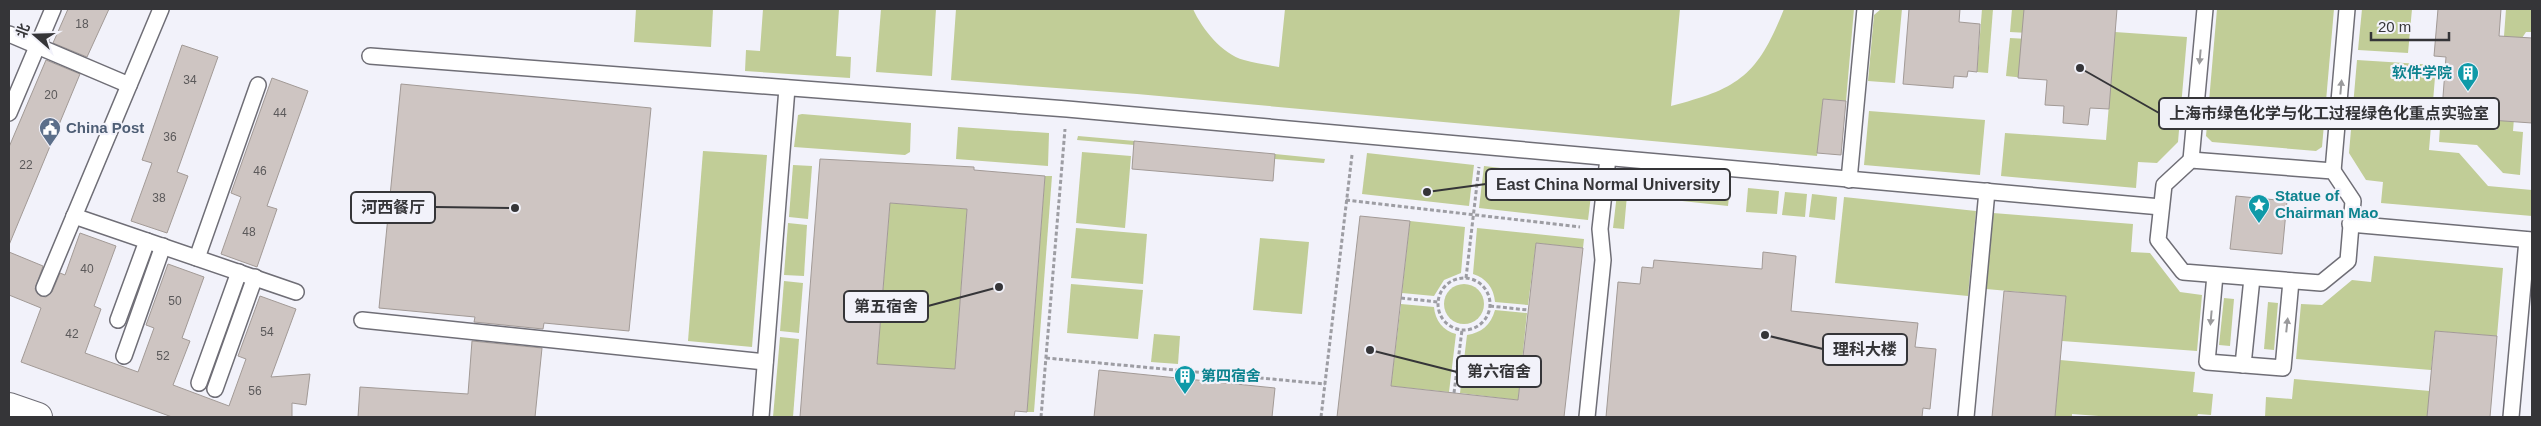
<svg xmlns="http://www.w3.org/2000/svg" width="2541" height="426" font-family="Helvetica,'Noto Sans SC',sans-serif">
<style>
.green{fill:#c1cd97}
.building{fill:#cec5c2;stroke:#a29a96;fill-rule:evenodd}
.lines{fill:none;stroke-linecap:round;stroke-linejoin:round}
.service-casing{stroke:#6f6e76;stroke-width:18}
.tertiary-casing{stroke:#6f6e76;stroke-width:30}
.path{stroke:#9d9da3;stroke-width:3;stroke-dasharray:4 2.5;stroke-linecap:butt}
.service{stroke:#fff;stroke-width:15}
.tertiary{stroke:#fff;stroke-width:28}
.oneway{fill:#9a9a9c}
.labels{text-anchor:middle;stroke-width:4.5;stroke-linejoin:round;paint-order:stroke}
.number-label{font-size:12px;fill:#5b595a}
.culture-label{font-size:15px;font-weight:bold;fill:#0d838f;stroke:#f2f2fa;text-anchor:start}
.service-label{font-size:15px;font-weight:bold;fill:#4e5e75;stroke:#f2f2fa;text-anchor:start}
.leader{fill:none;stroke:#353538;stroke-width:2}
.callout-dot{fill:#353538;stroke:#f2f2fa;stroke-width:2}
.callout{fill:#f2f2fa;stroke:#353538;stroke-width:2}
.callout-label{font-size:16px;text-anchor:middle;font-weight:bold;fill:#353538}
</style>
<rect width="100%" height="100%" fill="#f2f2fa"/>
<g class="green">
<polygon points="636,9 713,9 711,47 634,42"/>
<polygon points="763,9 839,9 836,56 851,57 850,78 745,71 746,50 760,51"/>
<polygon points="881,9 936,9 932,76 876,72"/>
<path d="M956,9H1193C1202,29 1222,54 1244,60C1255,63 1267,65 1279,67L1285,9H1680L1671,106C1739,89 1758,75 1784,9H1854L1846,101L1823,99L1817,156L1137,94L951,80Z"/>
<polygon points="1881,9 1902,9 1895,83 1868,81 1874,15"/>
<polygon points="1982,9 1993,9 1988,73 1977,72"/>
<polygon points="2012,9 2030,9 2028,33 2010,32"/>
<polygon points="2217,9 2334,9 2322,147 2316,151 2212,142 2206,136"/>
<polygon points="2362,9 2412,9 2408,53 2358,50"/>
<polygon points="2506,9 2532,9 2532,32 2526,32 2520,41 2513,131 2523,132 2520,175 2503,173 2477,145 2439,142 2440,127 2497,130"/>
<polygon points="2115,32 2187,37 2178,142 2157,163 2138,162 2136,188 2001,176 2005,133 2106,140"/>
<polygon points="2010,38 2028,39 2025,78 2006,76"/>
<polygon points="2357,60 2436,65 2429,150 2459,153 2488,186 2532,190 2532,216 2381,203 2383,182 2366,180 2349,153"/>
<polygon points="1869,111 1985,120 1980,175 1864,165"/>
<polygon points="802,114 911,123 910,152 905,155 794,147 798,115"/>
<polygon points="958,127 1049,133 1048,166 956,159"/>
<polygon points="1078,136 1135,141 1134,145 1077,140"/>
<polygon points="703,151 767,155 752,347 688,341"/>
<polygon points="1082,152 1131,156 1125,228 1076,223"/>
<polygon points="1367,153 1474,165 1469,206 1362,194"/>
<polygon points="1275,154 1325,159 1324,163 1275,159"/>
<polygon points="793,165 812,166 808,219 789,217"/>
<polygon points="1484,166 1593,179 1588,220 1479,208"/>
<polygon points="1045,176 1052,176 1034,412 1027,412"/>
<polygon points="1618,185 1729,197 1728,206 1627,195 1624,229 1613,228"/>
<polygon points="1748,188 1779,191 1777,214 1746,212"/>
<polygon points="1785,192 1807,194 1805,217 1782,215"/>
<polygon points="1812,194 1837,197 1835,220 1809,217"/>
<polygon points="1844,197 1976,211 1968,296 1835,283"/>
<path d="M890,203L967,209L953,394C913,359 920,359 875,389Z"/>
<polygon points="1993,213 2133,224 2131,252 2150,253 2180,292 2202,295 2197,351 2062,341 2066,296 1986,289"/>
<polygon points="1410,221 1465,227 1461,273 1444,280 1434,296 1402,293"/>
<polygon points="788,223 807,225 804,276 784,275"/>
<polygon points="1076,228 1147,234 1143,284 1071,278"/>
<path d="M1477,228L1584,239L1583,248L1536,243L1528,305L1495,302C1494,288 1486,278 1473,274Z"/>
<polygon points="1260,238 1309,242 1302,314 1253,310"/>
<polygon points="2374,256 2503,268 2497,336 2435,331 2431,370 2296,359 2301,304 2322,305 2352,280 2371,282"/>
<polygon points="784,281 803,283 799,333 780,331"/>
<circle cx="1464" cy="304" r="20"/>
<polygon points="1071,284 1143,290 1138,339 1067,333"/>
<polygon points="2224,298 2234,299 2230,346 2219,345"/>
<polygon points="2268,302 2278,303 2274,350 2264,349"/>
<path d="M1401,304L1434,307C1435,320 1443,331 1456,334L1449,392L1391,386Z"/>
<path d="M1495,310L1527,313L1518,400L1460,393L1467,335C1481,333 1491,325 1495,310Z"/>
<polygon points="1154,334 1180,336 1178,364 1151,362"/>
<polygon points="780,337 799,339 793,417 773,417"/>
<polygon points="2060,360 2195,372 2193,392 2213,394 2211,415 2198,414 2197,417 2112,417 2072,414 2072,417 2055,417"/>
<polygon points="2294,379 2430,391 2427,417 2265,417 2266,397 2292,399"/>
</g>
<g class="building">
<polygon points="68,9 109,9 87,57 53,43"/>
<polygon points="1909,9 1960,9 1959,22 1980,24 1977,72 1968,71 1967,77 1954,76 1953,88 1903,84"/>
<polygon points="2024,9 2117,9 2109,109 2090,108 2088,125 2063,123 2064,106 2045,105 2047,80 2018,78"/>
<polygon points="2438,9 2501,9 2499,36 2532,38 2532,123 2490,120 2489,126 2441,123 2446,57 2434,56"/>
<polygon points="182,45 218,57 177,172 188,176 167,233 131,221 152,163 142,160"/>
<polygon points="46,60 80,74 9,245 9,147"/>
<polygon points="272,78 308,91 267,206 277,209 257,267 221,254 241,197 231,193"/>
<polygon points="401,84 651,108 629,331 544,323 543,329 474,322 475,317 379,308"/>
<polygon points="1823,99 1846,101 1841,155 1817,153"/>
<polygon points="1134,141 1275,154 1273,181 1132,169"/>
<path d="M820,159L974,167V170L1045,176L1027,412L1015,411L1014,417H800ZM890,203L967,209L955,369L877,364Z"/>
<polygon points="2236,196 2287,201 2282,254 2230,249"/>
<polygon points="1360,216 1410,221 1391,386 1518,400 1536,243 1583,248 1564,417 1337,417"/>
<polygon points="80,233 116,246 94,306 101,309 85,353 138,372 154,328 146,325 168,264 204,277 182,338 190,341 173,385 229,406 246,359 238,356 260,296 296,309 271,377 310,374 306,405 292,403 292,417 172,417 21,362 41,308 9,295 9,252 43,266 35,289 40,296 46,297 52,292 60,273 65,275"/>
<polygon points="1763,252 1796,256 1791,311 1918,323 1915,347 1936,349 1930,409 1923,408 1922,417 1606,417 1618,282 1640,284 1642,267 1653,268 1654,260 1762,269"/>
<polygon points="2004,291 2066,296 2055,417 1992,417"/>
<polygon points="2435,331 2497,336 2490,417 2427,417"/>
<polygon points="472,341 542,348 535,417 358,417 360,387 468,394"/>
<polygon points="1099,370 1275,388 1272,417 1094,417"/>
</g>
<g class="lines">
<g class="service-casing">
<g id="service">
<polyline points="9,34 129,85"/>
<polyline points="370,56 1067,109 2161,207"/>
<polyline points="9,113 53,9"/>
<polygon points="2191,160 2333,171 2353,201 2348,261 2321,283 2183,272 2158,240 2164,185"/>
<polyline points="2191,160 2205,9"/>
<polyline points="2333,171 2347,9"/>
<polyline points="1849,180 1865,9"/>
<polyline points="74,216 296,292"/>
<polyline points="2350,224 2532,240"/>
<polyline points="197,258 258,85"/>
<polyline points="2215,275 2207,362 2283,368 2291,281"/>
<polyline points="44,288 161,9"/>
<polyline points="118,320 147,241"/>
<polyline points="362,320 765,362"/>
<polyline points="124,356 163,246"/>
<polyline points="2243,365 2252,278"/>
<polyline points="199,383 239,272"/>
<polyline points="215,389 255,277"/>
<polyline points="761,417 787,88"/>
<polyline points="1587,417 1603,260 1600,229 1608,158"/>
<polyline points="1966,417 1987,191"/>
<polyline points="2511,417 2527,240"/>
</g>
</g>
<g class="tertiary-casing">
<polyline id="tertiary" points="9,407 38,417"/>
</g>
<g class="path">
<polyline points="1346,200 1580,227"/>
<polyline points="1466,278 1479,167"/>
<circle cx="1464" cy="304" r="26"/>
<polyline points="1401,298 1438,302"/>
<polyline points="1490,306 1528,310"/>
<polyline points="1046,358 1325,384"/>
<polyline points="1454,393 1462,330"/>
<polyline points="1041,417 1065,129"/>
<polyline points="1321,417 1352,155"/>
</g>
<use href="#service" class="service"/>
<use href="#tertiary" class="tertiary"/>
</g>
<defs><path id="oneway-solid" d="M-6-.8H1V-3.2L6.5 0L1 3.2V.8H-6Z" transform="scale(1.25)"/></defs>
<g class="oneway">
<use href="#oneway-solid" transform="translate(2200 57) rotate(95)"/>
<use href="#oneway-solid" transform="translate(2341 87) rotate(-85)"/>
<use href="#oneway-solid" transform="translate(2211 318) rotate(95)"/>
<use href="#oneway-solid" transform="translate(2287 325) rotate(-84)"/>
</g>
<defs>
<g id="building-pin" transform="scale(1.125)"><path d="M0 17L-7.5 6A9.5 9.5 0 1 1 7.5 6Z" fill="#0f9aa8" stroke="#f2f2fa"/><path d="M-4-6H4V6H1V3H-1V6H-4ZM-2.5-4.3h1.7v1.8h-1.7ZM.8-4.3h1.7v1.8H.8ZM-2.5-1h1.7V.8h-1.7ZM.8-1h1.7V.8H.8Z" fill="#fff"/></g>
<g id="civic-pin" transform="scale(1.125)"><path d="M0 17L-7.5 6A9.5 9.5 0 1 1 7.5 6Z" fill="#5c6f8a" stroke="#f2f2fa"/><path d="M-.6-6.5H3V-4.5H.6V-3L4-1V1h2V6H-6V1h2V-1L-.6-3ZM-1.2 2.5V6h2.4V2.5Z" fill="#fff"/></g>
<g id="sight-pin" transform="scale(1.125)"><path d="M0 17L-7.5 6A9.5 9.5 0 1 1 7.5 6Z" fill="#0f9aa8" stroke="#f2f2fa"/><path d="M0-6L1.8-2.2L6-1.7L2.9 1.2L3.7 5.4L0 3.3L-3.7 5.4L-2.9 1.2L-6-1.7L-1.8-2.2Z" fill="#fff"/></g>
</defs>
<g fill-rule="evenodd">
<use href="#building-pin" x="2468" y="73"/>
<use href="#civic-pin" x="50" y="128"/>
<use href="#sight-pin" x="2259" y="205"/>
<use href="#building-pin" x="1185" y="376"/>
</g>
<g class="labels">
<g class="number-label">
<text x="82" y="28">18</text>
<text x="190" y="84">34</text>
<text x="51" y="99">20</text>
<text x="280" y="117">44</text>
<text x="170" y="141">36</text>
<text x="26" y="169">22</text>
<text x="260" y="175">46</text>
<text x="159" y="202">38</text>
<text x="249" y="236">48</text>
<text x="87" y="273">40</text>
<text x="175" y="305">50</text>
<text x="267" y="336">54</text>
<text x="72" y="338">42</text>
<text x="163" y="360">52</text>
<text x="255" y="395">56</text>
</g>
<g class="culture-label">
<text x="2452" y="78" text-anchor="end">软件学院</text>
<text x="2275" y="201">Statue of<tspan x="2275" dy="17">Chairman Mao</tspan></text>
<text x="1201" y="381">第四宿舍</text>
</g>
<g class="service-label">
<text x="66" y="133">China Post</text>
</g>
</g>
<path class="leader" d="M2080 68L2159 113M1427 192L1486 184M515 208L435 207M999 287L928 306M1765 335L1823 349M1370 350L1457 372"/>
<g class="callout-dot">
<circle cx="2080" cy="68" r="5"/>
<circle cx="1427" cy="192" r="5"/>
<circle cx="515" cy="208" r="5"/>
<circle cx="999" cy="287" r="5"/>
<circle cx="1765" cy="335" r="5"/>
<circle cx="1370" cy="350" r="5"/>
</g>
<g class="callout">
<rect x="2159" y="98" width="340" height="31" rx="5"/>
<rect x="1486" y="169" width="244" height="31" rx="5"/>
<rect x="351" y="192" width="84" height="31" rx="5"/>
<rect x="844" y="291" width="84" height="31" rx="5"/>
<rect x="1823" y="334" width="84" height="31" rx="5"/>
<rect x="1457" y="356" width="84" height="31" rx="5"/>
</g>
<g class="callout-label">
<text x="2329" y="119">上海市绿色化学与化工过程绿色化重点实验室</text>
<text x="1608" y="190">East China Normal University</text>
<text x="393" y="213">河西餐厅</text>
<text x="886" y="312">第五宿舍</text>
<text x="1865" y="355">理科大楼</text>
<text x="1499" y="377">第六宿舍</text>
</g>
<rect width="2541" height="426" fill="none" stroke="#353538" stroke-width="20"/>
<g transform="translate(35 35) rotate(290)" stroke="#f2f2fa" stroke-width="4" paint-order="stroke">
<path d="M0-4L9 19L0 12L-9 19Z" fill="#353538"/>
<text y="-8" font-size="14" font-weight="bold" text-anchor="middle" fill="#353538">北</text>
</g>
<path d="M2371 32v8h78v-8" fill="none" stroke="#353538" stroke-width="2.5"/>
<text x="2378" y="32" font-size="15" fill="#353538" stroke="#f2f2fa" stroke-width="4" paint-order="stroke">20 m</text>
</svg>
